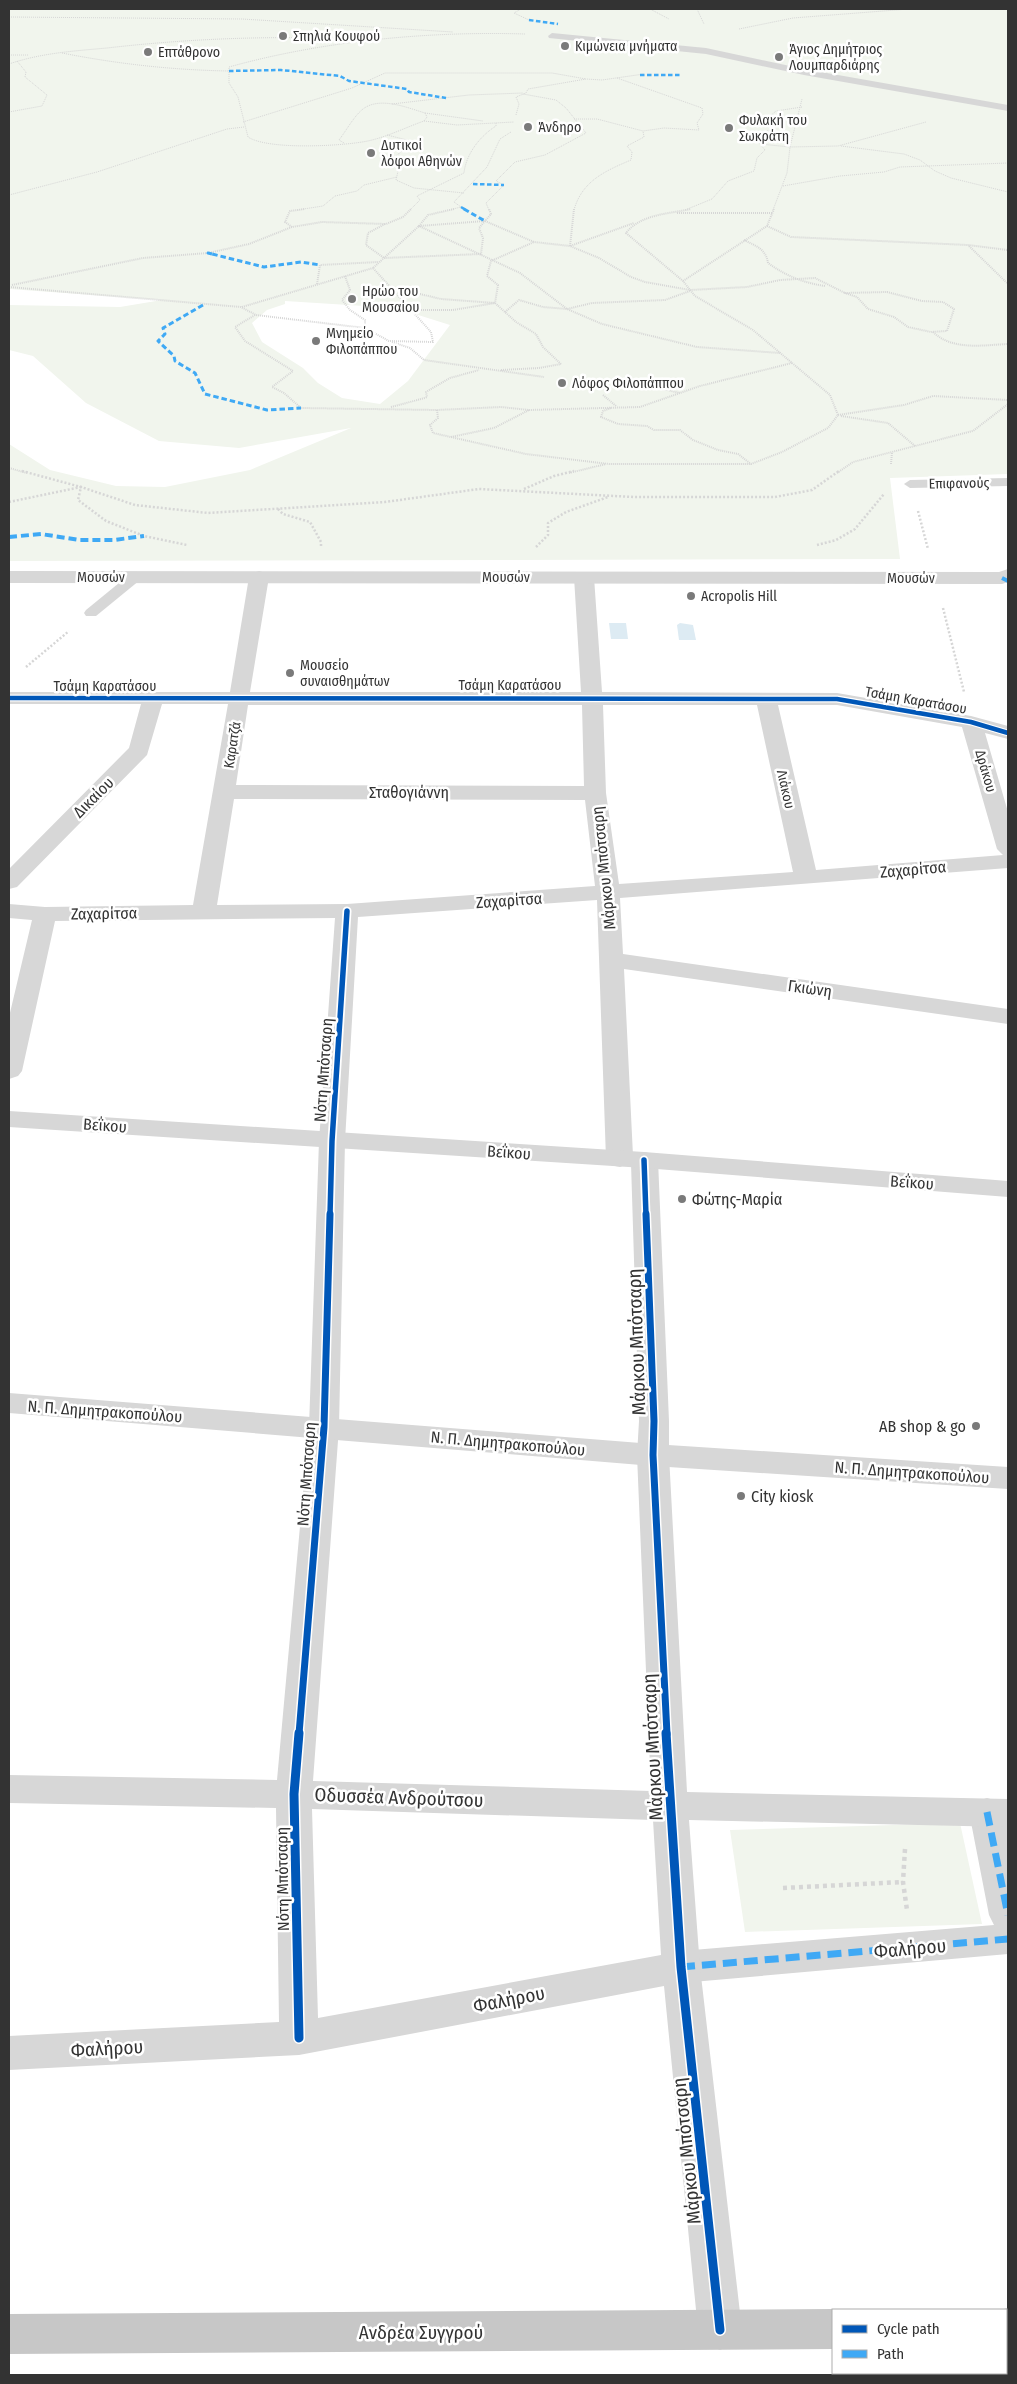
<svg xmlns="http://www.w3.org/2000/svg" width="1017" height="2384" font-family="'Fira Sans Condensed',sans-serif">
<style>
.green{fill:#f1f5ed;fill-rule:evenodd}
.water{fill:#ddebf3}
.lines{fill:none;stroke-linecap:round;stroke-linejoin:round}
.path-far3{stroke:#d6d6d6;stroke-width:1;stroke-dasharray:1 1;stroke-linecap:butt}
.path-far2{stroke:#d6d6d6;stroke-width:2;stroke-dasharray:1 1;stroke-linecap:butt}
.path-far1{stroke:#d6d6d6;stroke-width:2.5;stroke-dasharray:2 2;stroke-linecap:butt}
.path{stroke:#d6d6d6;stroke-width:4.5;stroke-dasharray:4 4;stroke-linecap:butt}
.service{fill:#d7d7d7;fill-rule:evenodd}
.pedestrian{fill:#d7d7d7;fill-rule:evenodd}
.minor{fill:#d7d7d7;fill-rule:evenodd}
.tertiary{fill:#d7d7d7;fill-rule:evenodd}
.trunk{fill:#c7c7c7;fill-rule:evenodd}
.quiet-far3{stroke:#3fa9f5;stroke-width:2.5;stroke-dasharray:4.5 2.5;stroke-linecap:butt}
.quiet-far2{stroke:#3fa9f5;stroke-width:3;stroke-dasharray:5.5 3;stroke-linecap:butt}
.quiet-far1{stroke:#3fa9f5;stroke-width:4;stroke-dasharray:8 4;stroke-linecap:butt}
.quiet{stroke:#3fa9f5;stroke-width:7;stroke-dasharray:14 7;stroke-linecap:butt}
.cycleway-far3-casing{stroke:#fff;stroke-width:7}
.cycleway-far2-casing{stroke:#fff;stroke-width:9}
.cycleway-far1-casing{stroke:#fff;stroke-width:10}
.cycleway-casing{stroke:#fff;stroke-width:12}
.cycleway-far3{stroke:#0057b8;stroke-width:4.5}
.cycleway-far2{stroke:#0057b8;stroke-width:5.5}
.cycleway-far1{stroke:#0057b8;stroke-width:7}
.cycleway{stroke:#0057b8;stroke-width:9}
.poi-dot{fill:#7a7a7a;stroke:#fff;stroke-width:2}
.labels{text-anchor:middle;stroke-width:5;stroke-linejoin:round;paint-order:stroke}
.far-poi-label{font-size:14px;fill:#333;stroke:#fff;text-anchor:start}
.far-street-label{font-size:14px;fill:#333;stroke:#fff}
.street-label{font-size:16px;fill:#333;stroke:#fff}
.poi-label{font-size:16px;fill:#333;stroke:#fff;text-anchor:start}
.near-street-label{font-size:19px;fill:#333;stroke:#fff}
</style>
<rect width="100%" height="100%" fill="#fff"/>
<g class="green">
<path d="M9,9H1008V474L890,478L900,559L9,561V444L50,470L116,486L165,487L250,470L351,428L239,448L159,441L86,403L33,356L9,350V305L120,307L162,300L9,289ZM285,301L396,308L450,325L408,381L380,404L342,398L318,383L303,368L262,342L252,323L267,310L285,304Z"/>
<polygon points="960,1823 982,1924 745,1932 730,1830"/>
</g>
<g class="water">
<polygon points="609,623 626,623 628,639 611,639"/>
<polygon points="680,623 693,625 696,640 679,640 677,625"/>
</g>
<g class="lines">
<g class="path-far3">
<polyline points="521,9 514,13 529,20"/>
<polyline points="650,9 669,19"/>
<polyline points="697,9 704,24"/>
<polyline points="9,17 242,19 453,32"/>
<polyline points="739,29 793,18 909,9"/>
<path d="M62,53C118,64 172,70 229,71"/>
<polyline points="9,55 29,55"/>
<path d="M9,64C41,53 74,51 107,48C194,38 282,35 370,40"/>
<polyline points="392,104 469,95 523,93"/>
<polyline points="802,107 776,111 769,117 781,121 780,126 757,135 760,144 790,147 838,146 926,122"/>
<polyline points="9,112 42,106 47,95 25,77 26,72 17,61"/>
<polyline points="425,113 483,121"/>
<polyline points="516,115 519,104 516,97 526,93 528,89 586,79 602,80 644,74"/>
<polyline points="574,119 597,119 643,131 664,128 699,130 697,123 703,114 702,108 617,78"/>
<polyline points="424,121 457,125 514,122"/>
<polyline points="243,122 352,88 385,73 552,73 586,79"/>
<polyline points="387,135 407,140 406,148 388,162 399,167 396,180 414,188 464,193"/>
<path d="M344,143L339,140C346,131 354,116 363,109C380,96 408,108 425,113L427,117L424,121C404,128 383,139 362,142C338,146 268,150 248,137L238,97L229,83V67C322,41 429,31 525,34"/>
<polyline points="841,146 904,154 920,160 935,171 951,178 1008,192"/>
<polyline points="783,186 840,176 884,172 900,167 1008,163"/>
<polyline points="9,195 97,172 227,129 244,127"/>
<polyline points="297,210 323,206 335,196 357,191 364,185 397,177"/>
<path d="M410,210L420,200L417,196L464,173C466,154 480,136 496,126V122"/>
<polyline points="449,210 461,207 454,202 487,167 500,139 511,132"/>
<polyline points="489,210 486,203 504,185 496,181 515,162 545,155 586,133 566,108 556,100 523,94"/>
<path d="M574,210C582,181 605,171 631,160L632,152L627,146L644,137L643,131"/>
<polyline points="685,210 712,199 728,181 754,171 757,158 765,150 760,144"/>
<polyline points="773,210 787,173 790,147 802,99"/>
</g>
<g class="path-far2">
<polyline points="454,209 428,215 419,226 520,273 567,309 602,324 697,347 780,353"/>
<polyline points="574,209 570,246 599,258 631,277 645,282 690,290 747,287 780,280 815,278 845,293"/>
<polyline points="677,213 772,213"/>
<polyline points="385,224 368,233 366,245 384,258 481,254 483,238 479,228 491,214 489,209"/>
<polyline points="767,226 791,237 968,245 1008,250"/>
<polyline points="292,227 285,222 290,211 305,209"/>
<path d="M744,240C756,246 766,249 768,263C786,276 804,283 825,286"/>
<polyline points="969,246 1008,284"/>
<polyline points="345,276 350,290 342,300 350,310 365,320 365,328"/>
<polyline points="683,281 767,226 774,209"/>
<polyline points="317,284 320,265 378,262"/>
<polyline points="12,285 143,258 208,253 249,244 292,227 322,222 386,224 403,217 411,209"/>
<polyline points="9,287 241,307 256,315 365,328 389,341 433,342 431,332 373,268 419,226 485,221 534,242 570,246 634,223"/>
<polygon points="887,292 922,301 943,302 954,309 947,331 931,332 908,327 894,317 868,309 857,297 845,293"/>
<polyline points="398,295 420,294 441,299 495,303 516,322 536,334 543,347 561,364"/>
<polyline points="242,307 373,268"/>
<polyline points="411,310 453,310 495,303 498,285 487,276 491,261 534,242"/>
<polyline points="505,312 519,300 543,307 567,309 592,303 665,300 690,291"/>
<polyline points="255,315 235,327 245,341 293,371 272,387 284,393 301,408 437,410 501,407 529,410 640,407 700,386 792,363"/>
<path d="M933,332C953,351 983,345 1008,344"/>
<polyline points="392,342 410,348 424,360 544,377"/>
<polyline points="501,370 539,368 561,364"/>
<polyline points="654,387 680,393"/>
<polyline points="603,395 616,406"/>
<polyline points="391,407 425,398 427,397 426,392 450,378 479,370"/>
<polyline points="611,408 603,411 601,417 618,424 647,426 654,430 680,430 693,440 718,450 738,454 751,464"/>
<path d="M437,410L438,418L430,425L433,433L526,454L609,464H751L782,452L828,428L838,415L830,395L753,330L695,296L683,281L626,233C641,214 668,214 691,209"/>
<polyline points="838,415 904,405 933,396 1008,400"/>
<polyline points="841,416 888,423 915,446"/>
<polyline points="451,437 494,428 529,410"/>
<polyline points="891,464 892,452"/>
<polyline points="9,468 27,473"/>
<polyline points="569,473 606,464"/>
<polyline points="837,473 853,462 973,431 1008,404"/>
</g>
<g class="path-far1">
<polyline points="22,471 81,487 135,505 208,513 385,502 479,489 634,497 775,497 812,490 839,471"/>
<polyline points="524,489 554,476 574,471"/>
<polyline points="9,502 81,487 78,500 106,521 144,536 187,545"/>
<polyline points="278,509 283,514 310,522 321,542 321,547"/>
<polyline points="918,511 928,549"/>
<polyline points="817,545 836,540 855,529 884,494"/>
<polyline points="536,547 548,535 548,523 566,512 608,497"/>
<polyline points="943,608 964,692"/>
<polyline points="26,667 69,631"/>
</g>
<g class="path">
<polyline points="905,1849 903,1882 907,1910"/>
<polyline points="783,1888 903,1882"/>
</g>
<g class="service">
<polygon points="552,33 706,48 804,69 1008,105 1008,111 804,75 706,54 549,38 548,36"/>
<polygon points="1008,478 1008,486 910,488 904,484 910,480"/>
<polygon points="135,573 140,574 142,577 140,580 96,616 86,616 84,613 86,610 130,574"/>
</g>
<polygon class="pedestrian" points="987,1798 1000,1802 1005,1812 1008,1828 1008,1954 681,1983 668,1978 662,1967 668,1956 681,1951 994,1925 989,1915 969,1812 974,1802"/>
<path class="minor" d="M259,571L266,573L269,577L250,692H581L574,577L577,573H591L594,577L602,692L837,693L971,716L1008,726V739L985,733L1008,812V868L620,898L623,954L1008,1009V1024L624,969L633,1156L644,1152L654,1154L658,1160L669,1421V1455L687,1792L1008,1799V1827L689,1820L700,1967L742,2330L735,2344L720,2350L705,2344L698,2330L664,1986L299,2055L9,2070V2036L279,2022L276,1808L9,1803V1775L277,1780L309,1427L319,1141L335,918L55,921L22,1071L18,1076L9,1079V1017L32,920L9,918V904L45,907L193,905L228,704H162L147,755L17,887L9,889V869L129,748L141,704H9V692H230L249,577L252,573ZM248,705H582L584,786L236,785ZM603,705H757L793,872L619,884L606,793ZM778,705H837L962,727L997,849L1003,855L816,870ZM234,799L585,800L595,886L347,904L217,905ZM597,900L606,1159L610,1165L620,1167L631,1163L639,1421L637,1455L651,1791L313,1781L339,1427L345,1141L358,917ZM312,1809L653,1820L661,1955L318,2018Z"/>
<g class="tertiary">
<polygon points="1008,569 1008,582 1002,584 9,583 9,571 999,572"/>
<polygon points="9,1111 644,1152 1008,1181 1008,1197 644,1168 9,1127"/>
<polygon points="9,1393 653,1444 1008,1467 1008,1489 653,1466 9,1413"/>
</g>
<g class="trunk">
<polygon points="1008,2308 1008,2348 1006,2348 1006,2310 1000,2310"/>
<polygon points="833,2309 837,2310 833,2310 833,2349 9,2354 9,2314"/>
</g>
<g class="quiet-far3">
<polyline points="529,20 558,24"/>
<polyline points="229,71 281,70 340,76 349,81 407,89 409,92 446,98"/>
<polyline points="640,75 682,75"/>
<polyline points="473,184 504,185"/>
<polyline points="461,207 466,210"/>
</g>
<g class="quiet-far2">
<polyline points="464,209 485,221"/>
<polyline points="212,254 208,253 264,267 301,262 320,265"/>
<polyline points="203,305 163,328 165,334 158,341 174,356 175,361 195,373 205,394 267,410 301,408"/>
</g>
<g class="quiet-far1">
<polyline points="9,537 41,534 79,540 114,540 144,536"/>
<polyline points="1002,578 1008,581"/>
</g>
<g class="quiet">
<polyline points="987,1812 1008,1915"/>
<polyline points="681,1967 1008,1939"/>
</g>
<g class="cycleway-far3-casing">
<polyline id="cycleway-far3" points="9,698 837,699 971,722 1008,733"/>
</g>
<g class="cycleway-far2-casing">
<g id="cycleway-far2">
<polyline points="644,1160 646,1215"/>
<polyline points="330,1215 332,1141 347,911"/>
</g>
</g>
<g class="cycleway-far1-casing">
<g id="cycleway-far1">
<polyline points="646,1214 654,1421 653,1455 667,1734"/>
<polyline points="299,1734 324,1427 330,1214"/>
</g>
</g>
<g class="cycleway-casing">
<g id="cycleway">
<polyline points="666,1733 681,1967 720,2330"/>
<polyline points="299,2038 294,1794 299,1733"/>
</g>
</g>
<use href="#cycleway-far3" class="cycleway-far3"/>
<use href="#cycleway-far2" class="cycleway-far2"/>
<use href="#cycleway-far1" class="cycleway-far1"/>
<use href="#cycleway" class="cycleway"/>
</g>
<g class="poi-dot">
<circle cx="283" cy="36" r="5"/>
<circle cx="565" cy="46" r="5"/>
<circle cx="148" cy="52" r="5"/>
<circle cx="779" cy="57" r="5"/>
<circle cx="528" cy="127" r="5"/>
<circle cx="729" cy="128" r="5"/>
<circle cx="371" cy="153" r="5"/>
<circle cx="352" cy="299" r="5"/>
<circle cx="316" cy="341" r="5"/>
<circle cx="562" cy="383" r="5"/>
<circle cx="691" cy="596" r="5"/>
<circle cx="290" cy="673" r="5"/>
<circle cx="682" cy="1199" r="5"/>
<circle cx="976" cy="1426" r="5"/>
<circle cx="741" cy="1496" r="5"/>
</g>
<g class="labels">
<g class="far-poi-label">
<text x="293" y="41">Σπηλιά Κουφού</text>
<text x="575" y="51">Κιμώνεια μνήματα</text>
<text x="789" y="54">Άγιος Δημήτριος<tspan x="789" dy="16">Λουμπαρδιάρης</tspan></text>
<text x="158" y="57">Επτάθρονο</text>
<text x="739" y="125">Φυλακή του<tspan x="739" dy="16">Σωκράτη</tspan></text>
<text x="538" y="132">Άνδηρο</text>
<text x="381" y="150">Δυτικοί<tspan x="381" dy="16">λόφοι Αθηνών</tspan></text>
<text x="362" y="296">Ηρώο του<tspan x="362" dy="16">Μουσαίου</tspan></text>
<text x="326" y="338">Μνημείο<tspan x="326" dy="16">Φιλοπάππου</tspan></text>
<text x="572" y="388">Λόφος Φιλοπάππου</text>
<text x="701" y="601">Acropolis Hill</text>
<text x="300" y="670">Μουσείο<tspan x="300" dy="16">συναισθημάτων</tspan></text>
</g>
<g class="far-street-label">
<text transform="translate(959 483) rotate(-1)" y="5">Επιφανούς</text>
<text x="101" y="582">Μουσών</text>
<text x="506" y="582">Μουσών</text>
<text x="911" y="583">Μουσών</text>
<text x="510" y="690">Τσάμη Καρατάσου</text>
<text x="105" y="691">Τσάμη Καρατάσου</text>
<text transform="translate(916 700) rotate(10)" y="5">Τσάμη Καρατάσου</text>
<text transform="translate(232 745) rotate(-81)" y="5">Καρατζά</text>
<text transform="translate(986 771) rotate(74)" y="5">Δράκου</text>
<text transform="translate(786 789) rotate(77)" y="5">Λιάκου</text>
</g>
<g class="street-label">
<text x="409" y="798">Σταθογιάννη</text>
<text transform="translate(93 797) rotate(-45)" y="6">Δικαίου</text>
<text transform="translate(603 868) rotate(-96)" y="6">Μάρκου Μπότσαρη</text>
<text transform="translate(913 869) rotate(-5)" y="6">Ζαχαρίτσα</text>
<text transform="translate(509 900) rotate(-4)" y="6">Ζαχαρίτσα</text>
<text transform="translate(104 913) rotate(-1)" y="6">Ζαχαρίτσα</text>
<text transform="translate(810 988) rotate(8)" y="6">Γκιώνη</text>
<text transform="translate(323 1070) rotate(-86)" y="6">Νότη Μπότσαρη</text>
<text transform="translate(105 1125) rotate(4)" y="6">Βεΐκου</text>
<text transform="translate(509 1152) rotate(4)" y="6">Βεΐκου</text>
<text transform="translate(912 1182) rotate(4)" y="6">Βεΐκου</text>
<text transform="translate(105 1411) rotate(4)" y="6">Ν. Π. Δημητρακοπούλου</text>
<text transform="translate(508 1443) rotate(5)" y="6">Ν. Π. Δημητρακοπούλου</text>
<text transform="translate(912 1472) rotate(4)" y="6">Ν. Π. Δημητρακοπούλου</text>
<text transform="translate(306 1474) rotate(-86)" y="6">Νότη Μπότσαρη</text>
<text transform="translate(282 1879) rotate(-91)" y="6">Νότη Μπότσαρη</text>
</g>
<g class="poi-label">
<text x="692" y="1205">Φώτης-Μαρία</text>
<text x="966" y="1432" text-anchor="end">AB shop &amp; go</text>
<text x="751" y="1502">City kiosk</text>
</g>
<g class="near-street-label">
<text transform="translate(636 1342) rotate(-92)" y="7">Μάρκου Μπότσαρη</text>
<text transform="translate(652 1747) rotate(-93)" y="7">Μάρκου Μπότσαρη</text>
<text transform="translate(399 1797) rotate(2)" y="7">Οδυσσέα Ανδρούτσου</text>
<text transform="translate(910 1948) rotate(-5)" y="7">Φαλήρου</text>
<text transform="translate(509 1999) rotate(-11)" y="7">Φαλήρου</text>
<text transform="translate(107 2048) rotate(-3)" y="7">Φαλήρου</text>
<text transform="translate(686 2151) rotate(-96)" y="7">Μάρκου Μπότσαρη</text>
<text x="421" y="2339">Ανδρέα Συγγρού</text>
</g>
</g>
<rect width="1017" height="2384" fill="none" stroke="#333333" stroke-width="20"/>
<rect x="832" y="2309" width="175" height="65" fill="#ffffff" stroke="#adadad"/>
<rect x="842" y="2325" width="25" height="8" fill="#0057b8" stroke="#adadad"/>
<text x="877" y="2334" font-size="15" fill="#333333">Cycle path</text>
<rect x="842" y="2350" width="25" height="8" fill="#3fa9f5" stroke="#adadad"/>
<text x="877" y="2359" font-size="15" fill="#333333">Path</text>
</svg>
